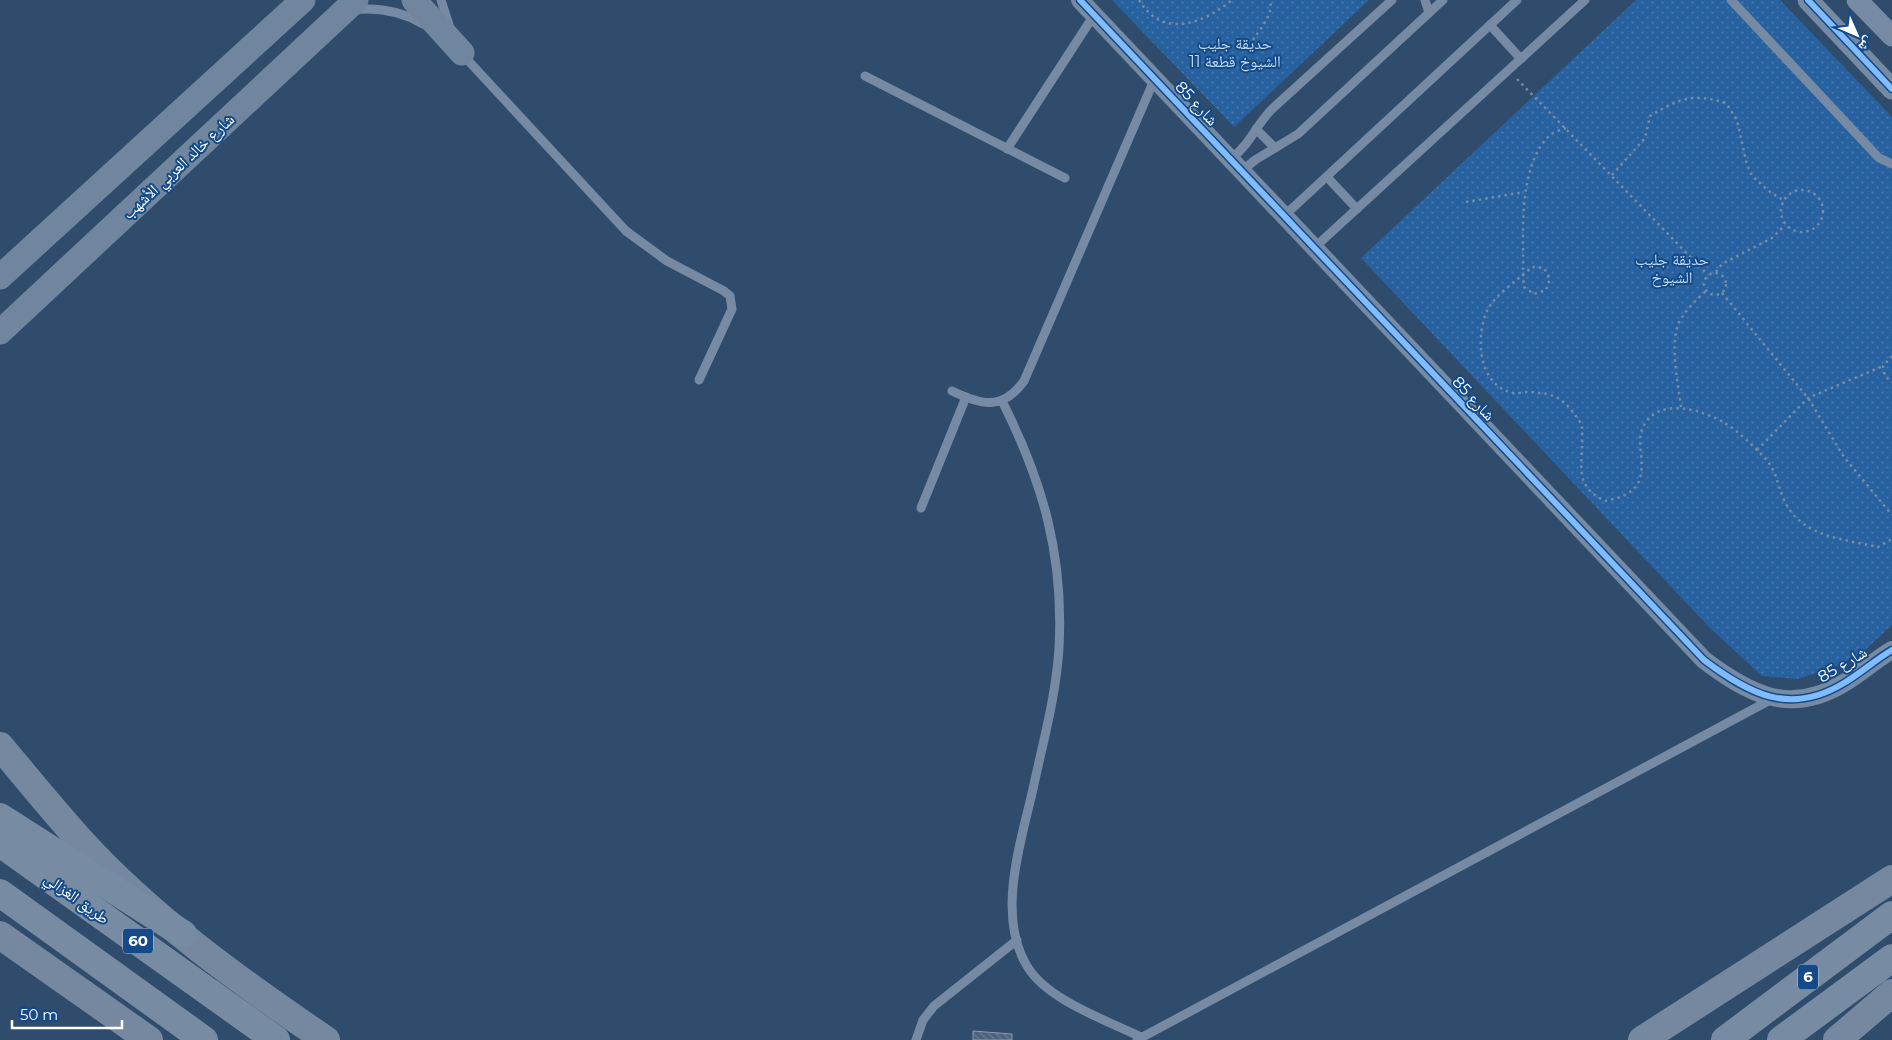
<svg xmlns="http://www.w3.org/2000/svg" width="1892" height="1040" font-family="Montserrat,'Noto Naskh Arabic',sans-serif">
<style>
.park{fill:url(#park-dots)}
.building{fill:url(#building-back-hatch);stroke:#899cb1}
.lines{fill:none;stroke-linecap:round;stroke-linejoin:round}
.path{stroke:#768ba3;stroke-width:2.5;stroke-dasharray:2.5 4;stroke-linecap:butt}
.service{stroke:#768ba3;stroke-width:9}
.minor{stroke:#768ba3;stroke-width:18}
.tertiary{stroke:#768ba3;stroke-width:21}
.secondary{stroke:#70869e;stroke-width:25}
.primary{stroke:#7588a0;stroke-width:28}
.motorway{stroke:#778ca2;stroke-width:28}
.cycleway-casing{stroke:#144a88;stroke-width:9}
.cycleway{stroke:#80bcff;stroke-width:6}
.labels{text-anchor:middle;stroke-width:4;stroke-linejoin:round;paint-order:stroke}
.shield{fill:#144a88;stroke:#b8c9db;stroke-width:1}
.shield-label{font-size:15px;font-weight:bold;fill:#fff}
.park-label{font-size:16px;fill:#c0dcfb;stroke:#144a88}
.street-label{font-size:16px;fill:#fff;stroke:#144a88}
</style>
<defs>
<pattern id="park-dots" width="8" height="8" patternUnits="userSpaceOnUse" patternTransform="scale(1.25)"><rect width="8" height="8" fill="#27619f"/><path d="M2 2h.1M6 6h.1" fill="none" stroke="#4779ad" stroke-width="1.8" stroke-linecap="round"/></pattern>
<pattern id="building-back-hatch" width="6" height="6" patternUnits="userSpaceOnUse" patternTransform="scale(1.25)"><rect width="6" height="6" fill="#4c637e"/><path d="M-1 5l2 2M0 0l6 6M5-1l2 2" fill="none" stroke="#677a91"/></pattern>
</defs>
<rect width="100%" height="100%" fill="#2f4c6d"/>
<g class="park">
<polygon points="1112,0 1369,0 1234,127"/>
<polygon points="1636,0 1780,0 1892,117 1892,625 1863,652 1839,665 1798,679 1762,676 1710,628 1361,258"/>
</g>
<polygon class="building" points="973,1031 1012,1034 1012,1040 973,1040"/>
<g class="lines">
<g class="path">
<path d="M1139,0C1163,40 1204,23 1232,0"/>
<path d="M1253,40C1260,29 1274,14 1270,0"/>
<polyline points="1517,79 1708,275"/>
<path d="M1566,128C1561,130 1553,132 1549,136C1517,168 1524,234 1523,275L1524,287L1534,294L1546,290L1550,279L1544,268L1532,267C1520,278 1495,295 1488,309C1475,335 1477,385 1513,393C1517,394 1523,392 1528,392C1556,393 1565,399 1580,422C1583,427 1582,432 1582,437C1583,467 1573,485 1605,501C1618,498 1633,495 1639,481C1647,461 1633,440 1646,422C1663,398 1702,410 1723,422C1737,430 1752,445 1763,456C1778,472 1776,482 1784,500C1801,537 1843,539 1878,547L1892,539"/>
<path d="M1612,175L1645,138L1650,116C1680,98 1692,93 1726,103L1737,120L1747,165L1752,176L1770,192L1783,200"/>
<circle cx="1802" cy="211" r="21"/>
<polyline points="1466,202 1524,192"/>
<polyline points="1716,272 1722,264 1772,238 1785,225"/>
<circle cx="1715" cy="284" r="11"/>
<polyline points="1722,293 1808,398 1844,457 1892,515"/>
<polyline points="1892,356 1883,366 1885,376 1892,382"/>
<path d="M1681,407C1678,384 1671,350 1677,328C1681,314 1696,300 1706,291"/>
<polyline points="1757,450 1808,398 1883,366"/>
</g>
<g class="service">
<polyline points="441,0 450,28"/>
<polyline points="1425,0 1429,13"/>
<polyline points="1731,0 1879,158 1892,164"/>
<path d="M354,10C378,7 402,12 423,24"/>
<polyline points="1490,25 1521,59"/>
<polyline points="463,55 626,231 667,261 724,291 730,296 732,309 699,380"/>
<polyline points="865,76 1065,178"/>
<polyline points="1256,129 1275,148"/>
<polyline points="1007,149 1094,15"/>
<path d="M1231,159C1250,144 1255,127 1271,110L1392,0"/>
<polyline points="1242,171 1255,160 1298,134 1443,0"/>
<polyline points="1327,177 1357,209"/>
<polyline points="1284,216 1517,0"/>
<polyline points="1314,248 1585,0"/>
<path d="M952,391C981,405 1002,411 1024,381L1155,78"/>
<path d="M1002,401C1043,482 1064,556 1059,648C1056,696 1043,742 1033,789C1021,842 996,915 1027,966C1047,1000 1106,1020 1141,1037"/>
<polyline points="921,508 966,397"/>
<polyline points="916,1040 923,1020 934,1006 1017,940"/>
<polyline points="1137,1040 1772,699"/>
</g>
<path class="minor" d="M1080,0L1704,660C1749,694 1790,716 1844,683C1861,673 1875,660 1892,650"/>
<g class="tertiary">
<polyline points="1808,0 1892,89"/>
<polyline points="1857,0 1892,36"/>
</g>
<g class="secondary">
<polyline points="414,0 462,53"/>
<polyline points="0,277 303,0"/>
<polyline points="0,332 356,0"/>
</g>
<g class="primary">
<path d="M0,746C26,777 52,809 79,839C150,917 239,981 326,1040"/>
<polyline points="0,935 149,1040"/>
<polyline points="1642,1040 1892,879"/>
<polyline points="1837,1040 1892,993"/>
</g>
<g class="motorway">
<polyline points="0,817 183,934"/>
<polyline points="0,843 276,1040"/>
<polyline points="0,893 204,1040"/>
<polyline points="1725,1040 1892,915"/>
<polyline points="1781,1040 1892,958"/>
</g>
<g class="cycleway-casing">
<g id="cycleway">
<path d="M1080,0L1704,660C1749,694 1790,716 1844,683C1861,673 1875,660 1892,650"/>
<polyline points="1808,0 1892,89"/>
</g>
</g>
<use href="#cycleway" class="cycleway"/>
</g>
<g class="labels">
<g class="shield">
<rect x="123" y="928.5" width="30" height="25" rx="4"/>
<rect x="1798" y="964.5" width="20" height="25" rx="4"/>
</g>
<g class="shield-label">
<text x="138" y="946">60</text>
<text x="1808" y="982">6</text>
</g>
<g class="park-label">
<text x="1235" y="49">حديقة جليب<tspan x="1235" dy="18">الشيوخ قطعة 11</tspan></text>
<text x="1672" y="265">حديقة جليب<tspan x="1672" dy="18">الشيوخ</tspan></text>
</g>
<g class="street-label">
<text transform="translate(1197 103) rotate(47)" y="6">شارع 85</text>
<text transform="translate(178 166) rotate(-43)" y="6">شارع خالد العربي الأشهب</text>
<text transform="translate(1474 398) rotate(47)" y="6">شارع 85</text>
<text transform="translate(1842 664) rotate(-31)" y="6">شارع 85</text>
<text transform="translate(77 898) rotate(36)" y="6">طريق الغزالي</text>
</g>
</g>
<g transform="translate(1857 35) rotate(135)" stroke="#144a88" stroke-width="4" paint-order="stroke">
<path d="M0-4L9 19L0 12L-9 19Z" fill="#ffffff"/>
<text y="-8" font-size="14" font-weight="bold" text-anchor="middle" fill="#ffffff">ش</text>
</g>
<path d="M12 1020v8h110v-8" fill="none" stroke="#ffffff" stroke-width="2.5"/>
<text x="20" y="1020" font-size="15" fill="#ffffff" stroke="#144a88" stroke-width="4" paint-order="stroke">50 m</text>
</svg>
